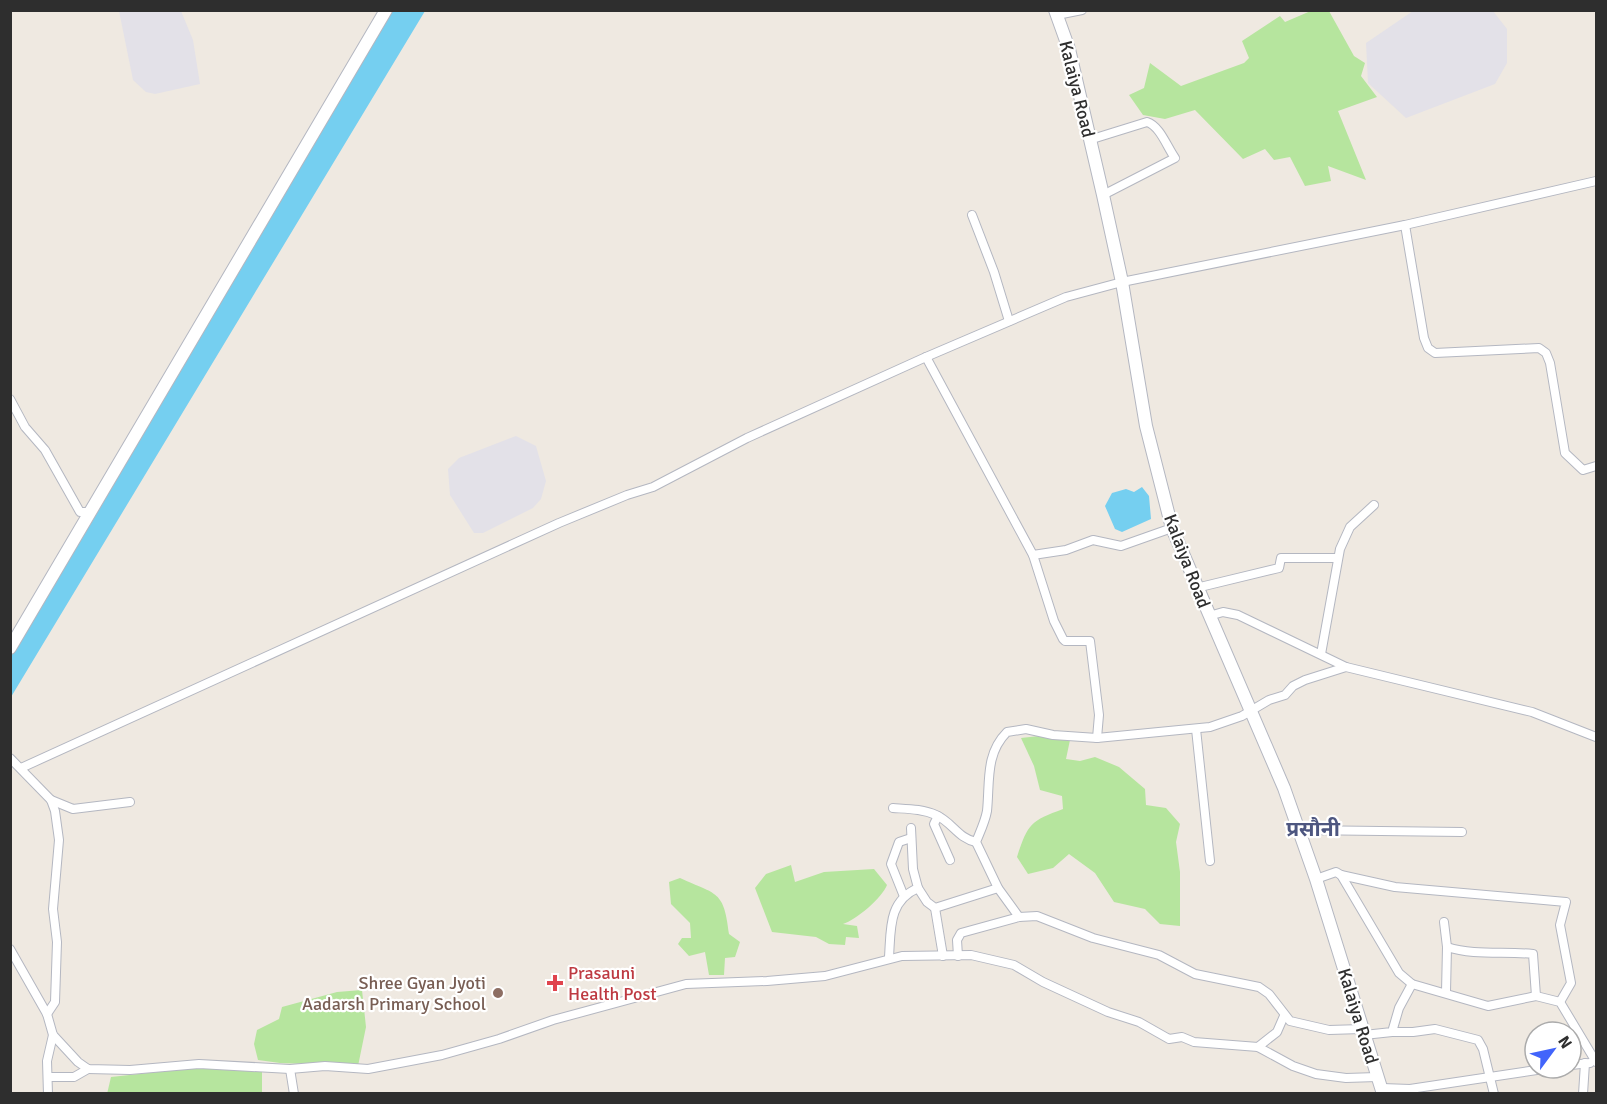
<svg xmlns="http://www.w3.org/2000/svg" width="1607" height="1104" font-family="Signika,'Noto Sans Devanagari',sans-serif">
<style>
.industrial{fill:#e3e1e8}
.green{fill:#b6e59e}
.water{fill:#75cff0}
.lines{fill:none;stroke-linecap:round;stroke-linejoin:round}
.street-casing{stroke:#b4b7c1;stroke-width:10}
.secondary-casing{stroke:#b4b7c1;stroke-width:14}
.street{stroke:#fff;stroke-width:8}
.secondary{stroke:#fff;stroke-width:12}
.health-dot{fill:#e0444e;stroke:#fff;stroke-width:2}
.education-dot{fill:#8d6e63;stroke:#fff;stroke-width:2}
.labels{text-anchor:middle;stroke-width:4.5;stroke-linejoin:round;paint-order:stroke}
.street-label{font-size:18px;fill:#2e2e2e;stroke:#fff}
.health-label{font-size:18px;fill:#be3a42;stroke:#fff;text-anchor:start}
.education-label{font-size:18px;fill:#785e54;stroke:#fff;text-anchor:end}
.quarter-label{font-size:21px;font-weight:bold;fill:#4d5680;stroke:#fff}
</style>
<rect width="100%" height="100%" fill="#efe9e1"/>
<g class="industrial">
<polygon points="119,11 181,11 193,40 200,84 155,94 146,92 133,80"/>
<polygon points="1413,11 1493,11 1507,29 1507,63 1495,84 1406,118 1368,83 1366,43"/>
<polygon points="516,436 536,446 546,481 541,499 533,508 483,533 474,533 450,495 448,469 459,458"/>
</g>
<g class="green">
<polygon points="1313,10 1329,11 1354,56 1365,63 1361,76 1377,97 1338,111 1366,180 1328,166 1331,181 1305,186 1290,157 1274,160 1265,149 1243,159 1195,110 1165,119 1143,115 1129,95 1144,88 1150,63 1181,86 1244,63 1249,58 1242,41 1280,16 1285,22"/>
<path d="M1039,736L1070,740L1066,759L1080,761L1095,757L1119,767L1145,789L1146,805L1166,808L1180,824L1176,842L1180,872V926L1160,924L1145,909L1114,902L1095,873L1069,854L1053,868L1028,874L1017,857C1028,823 1031,821 1063,809L1062,796L1040,790L1034,766L1021,738Z"/>
<path d="M791,865L795,882L824,872L874,869L887,885C882,898 856,920 843,924L857,926L859,938L846,937L845,945L829,944L816,937L772,932L755,888L766,874Z"/>
<path d="M680,878C717,895 724,890 729,934L740,942L735,957L725,958L724,975H709L705,952L689,956L678,944L682,938H691L690,923L671,904L669,882Z"/>
<polygon points="362,990 366,1027 358,1066 280,1063 258,1060 254,1044 257,1030 279,1019 282,1007 337,992"/>
<polygon points="194,1068 262,1071 262,1093 107,1094 111,1077"/>
</g>
<g class="water">
<polygon points="390,11 425,11 11,697 11,654 73,548 90,525"/>
<polygon points="1142,487 1149,496 1151,519 1122,532 1115,529 1105,506 1112,493 1126,489 1134,492"/>
</g>
<g class="lines">
<g class="street-casing">
<g id="street">
<polyline points="1057,15 1082,10"/>
<path d="M1089,140L1147,122C1160,126 1167,147 1175,158L1103,195"/>
<polyline points="972,215 994,272 1009,321"/>
<polyline points="1405,225 1424,338 1428,348 1435,353 1539,348 1546,353 1550,363 1565,453 1583,470 1596,466"/>
<polyline points="10,399 25,427 45,450 80,512 90,512"/>
<polyline points="1033,555 1066,550 1093,540 1121,546 1172,528"/>
<polyline points="1196,588 1279,568 1281,558 1338,558"/>
<polyline points="1209,616 1223,612 1238,615 1346,667 1532,712 1596,737"/>
<polyline points="1321,654 1340,549 1350,527 1374,505"/>
<polyline points="1196,729 1210,861"/>
<polyline points="1097,738 1099,715 1090,641 1065,641 1063,639 1054,621 1033,555 926,357 1066,297 1122,282 1405,225 1596,181"/>
<polyline points="10,758 51,800 55,811 59,840 53,909 57,942 55,1002 47,1014"/>
<polyline points="21,768 559,523 627,495 653,487 747,438 926,357"/>
<polyline points="51,800 73,809 130,802"/>
<path d="M893,808C908,809 923,809 936,815C952,822 959,839 976,842"/>
<polyline points="938,816 934,824 950,860"/>
<polyline points="1299,830 1462,832"/>
<polyline points="1341,875 1395,887 1566,902 1560,925 1571,983 1560,1002"/>
<polyline points="1316,879 1336,872 1341,875 1399,973 1412,984 1488,1006 1536,996 1560,1002 1596,1062"/>
<polyline points="918,888 927,902 935,908 998,888"/>
<polyline points="903,894 891,864 899,842 911,838"/>
<polyline points="935,908 943,956"/>
<path d="M1019,917L998,888L976,842C980,832 985,822 987,811C990,782 985,754 1007,732L1026,729L1053,735L1097,738L1210,727L1242,716L1269,700L1285,695L1293,686L1305,680L1346,667"/>
<polyline points="1444,922 1447,947 1446,992"/>
<path d="M1447,947C1475,956 1503,951 1533,954L1536,996"/>
<polyline points="10,949 47,1014 53,1035 78,1062 88,1069 130,1070 199,1064 290,1069 325,1066 368,1069 442,1055 499,1039 553,1020 686,984 767,981 825,976 902,956 971,955 1014,965 1043,982 1108,1012 1139,1022 1169,1039 1182,1037 1194,1042 1258,1047 1293,1066 1316,1074 1346,1078 1377,1077"/>
<polyline points="958,956 957,940 961,933 1019,917 1037,916 1093,938 1159,955 1195,974 1259,987 1269,994 1290,1021 1329,1030 1362,1029"/>
<path d="M889,957C891,929 888,901 918,888L913,869L911,828"/>
<polyline points="1392,1032 1413,1032 1435,1029 1478,1040 1483,1049 1494,1094"/>
<polyline points="1364,1035 1392,1032 1399,1008 1412,984"/>
<polyline points="1258,1047 1277,1032 1284,1016"/>
<polyline points="1571,1065 1590,1063"/>
<polyline points="290,1069 294,1094"/>
<polyline points="48,1077 74,1077 88,1069"/>
<polyline points="1382,1088 1410,1089 1550,1068"/>
<polyline points="48,1094 47,1061 53,1035"/>
<polyline points="1583,1094 1585,1063"/>
</g>
</g>
<g class="secondary-casing">
<g id="secondary">
<polyline points="1055,10 1069,49 1103,195 1122,282 1146,426 1172,528 1284,788 1316,879 1383,1094"/>
<polyline points="10,648 386,10"/>
</g>
</g>
<use href="#street" class="street"/>
<use href="#secondary" class="secondary"/>
</g>
<path class="health-dot" d="M552 974h6v6h6v6h-6v6h-6v-6h-6v-6h6z"/>
<circle class="education-dot" cx="498" cy="993" r="6"/>
<g class="labels">
<g class="street-label">
<text transform="translate(1077 89) rotate(76)" y="6">Kalaiya Road</text>
<text transform="translate(1187 561) rotate(69)" y="6">Kalaiya Road</text>
<text transform="translate(1358 1016) rotate(73)" y="6">Kalaiya Road</text>
</g>
<g class="health-label">
<text x="568" y="979">Prasauni<tspan x="568" dy="21">Health Post</tspan></text>
</g>
<g class="education-label">
<text x="486" y="989">Shree Gyan Jyoti<tspan x="486" dy="21">Aadarsh Primary School</tspan></text>
</g>
<g class="quarter-label">
<text x="1313" y="836">प्रसौनी</text>
</g>
</g>
<rect width="1607" height="1104" fill="none" stroke="#2e2e2e" stroke-width="24"/>
<g transform="translate(1553 1050) rotate(57)"><circle r="28" fill="#ffffff" stroke="#ababab" stroke-width="1.5"/>
<path d="M0-4.5L10 22L0 15L-10 22Z" fill="#4264fb"/>
<text y="-9" font-size="16" font-weight="bold" text-anchor="middle" fill="#2e2e2e">N</text>
</g>
</svg>
